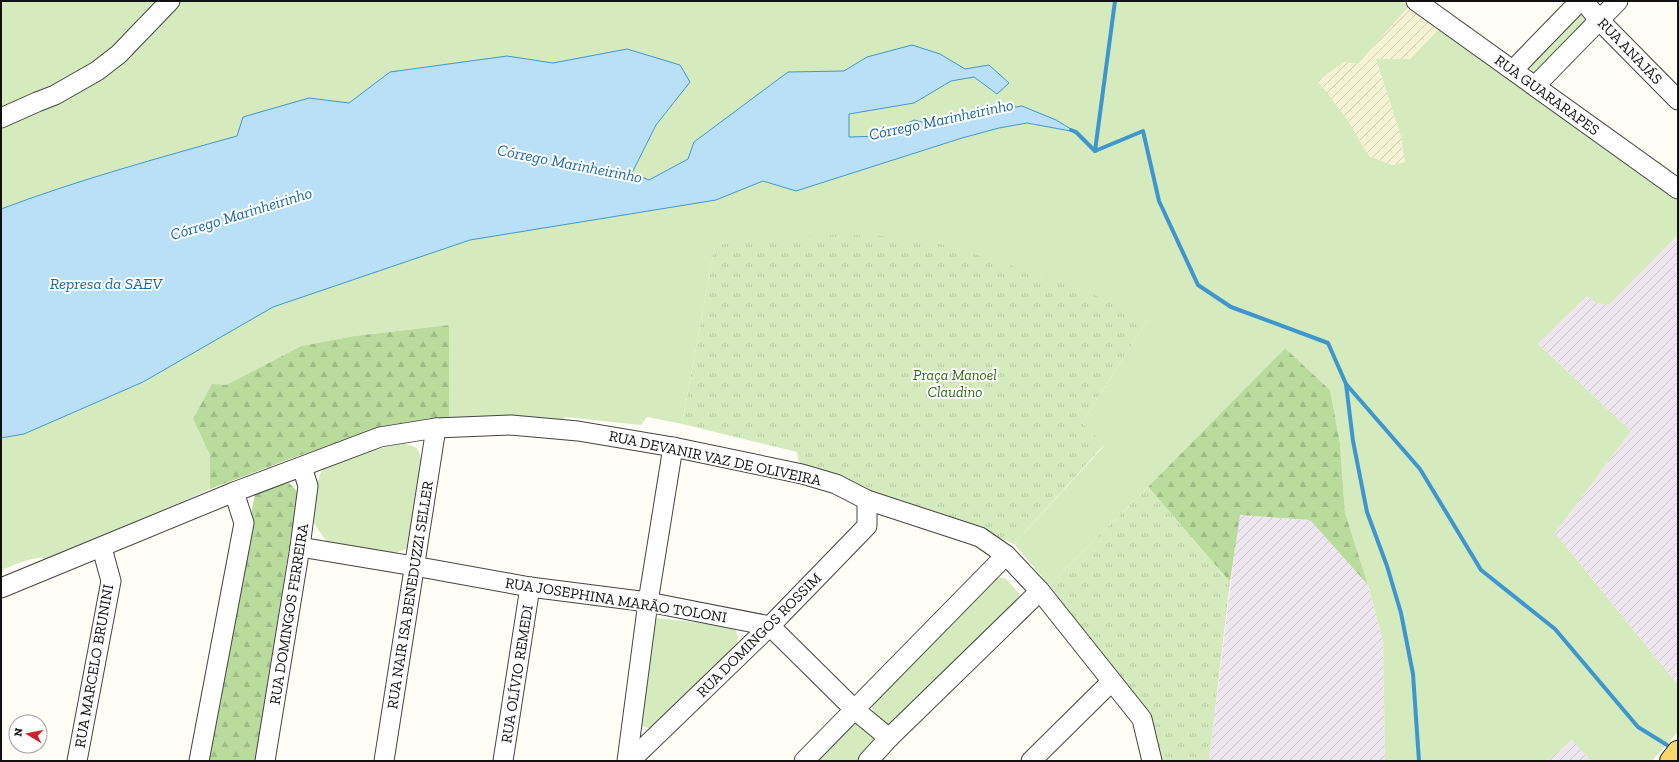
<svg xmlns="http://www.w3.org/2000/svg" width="1679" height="762" font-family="'Zilla Slab',serif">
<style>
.industrial{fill:url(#industrial-furrows)}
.farmland{fill:url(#farmland-furrows)}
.grass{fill:#d5ebbd}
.forest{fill:url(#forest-firs)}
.park{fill:url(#park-tufts)}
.water{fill:#b9e0f7;stroke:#3f96cf}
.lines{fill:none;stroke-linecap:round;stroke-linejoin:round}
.stream{stroke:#3f96cf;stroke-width:4}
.minor-casing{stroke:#444;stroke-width:21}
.major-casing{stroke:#222;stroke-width:24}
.minor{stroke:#fff;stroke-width:19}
.major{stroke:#f9d66b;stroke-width:22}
.labels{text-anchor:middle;stroke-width:4;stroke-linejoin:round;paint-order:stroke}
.street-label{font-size:15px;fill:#111;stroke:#fff}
.park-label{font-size:15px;font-style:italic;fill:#2f6b1f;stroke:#fff}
.water-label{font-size:16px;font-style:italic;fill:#1768a6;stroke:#fff}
</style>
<defs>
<pattern id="industrial-furrows" width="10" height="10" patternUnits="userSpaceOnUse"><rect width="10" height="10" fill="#eee6ef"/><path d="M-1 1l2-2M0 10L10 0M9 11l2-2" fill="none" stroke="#cbc4cc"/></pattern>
<pattern id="farmland-furrows" width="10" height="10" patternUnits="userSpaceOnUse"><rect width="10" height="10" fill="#f6f3d4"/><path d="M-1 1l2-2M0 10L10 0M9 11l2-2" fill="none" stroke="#d2cfb5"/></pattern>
<pattern id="forest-firs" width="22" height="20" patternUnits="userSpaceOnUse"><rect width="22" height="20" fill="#b9dc9c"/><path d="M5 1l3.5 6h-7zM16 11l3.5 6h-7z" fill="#9ebc85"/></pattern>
<pattern id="park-tufts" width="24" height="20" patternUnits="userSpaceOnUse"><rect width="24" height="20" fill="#d5ebbd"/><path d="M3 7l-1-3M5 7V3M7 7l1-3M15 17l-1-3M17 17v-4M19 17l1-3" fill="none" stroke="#b6c8a1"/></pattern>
</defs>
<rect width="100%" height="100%" fill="#fffdf5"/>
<g class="industrial">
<polygon points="1678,235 1678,685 1555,533 1631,431 1538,344 1587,296 1596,303 1609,305"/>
<polygon points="1239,515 1310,520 1368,585 1383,641 1385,761 1209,761"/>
<polygon points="1572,740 1591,761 1547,761"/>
</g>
<polygon class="farmland" points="1409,6 1441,27 1410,59 1376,59 1401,137 1405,162 1392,165 1369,156 1349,122 1317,81 1344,62 1358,64"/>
<g class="grass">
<polygon points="1,1 158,1 114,47 93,63 52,88 15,101 1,108"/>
<path d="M181,1H1402L1409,6L1358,64L1344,62L1318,81L1349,122L1369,156L1392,165L1405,162L1401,137L1376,59H1410L1441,27L1678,200V235L1609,305L1596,303L1587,296L1538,344L1631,431L1555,533L1678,685V732L1652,761H1591L1572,740L1547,761H1385L1383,641L1368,585L1345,513L1340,443L1330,390L1285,348L1148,487L1049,585L1014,544L1104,446L1082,423L1147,320L715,245L682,424L647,417L641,425L565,417L561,425L449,420V325L354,336L301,346L226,385L193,419L210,455V489L55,560C37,553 18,564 1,570V438L25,434L143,382L273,307L470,240L716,200L763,181L796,191L962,138L999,128L1027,123L1074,132L1022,106L972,114L930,124L914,120L883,136L849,137V114L914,103L951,81L974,77L997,94L989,65L965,69L940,54L867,57L844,71L788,72L694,142L688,159L649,180L632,173L656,125L690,82L627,49L553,63L507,56L390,72L349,103L309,98L237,136L129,166L30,198L1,209V127L149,36Z"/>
<polygon points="1582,15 1587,20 1535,73 1529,68 1574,16"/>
<path d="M404,443L417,448L422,461L408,548L393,554L327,542L313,522C315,508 315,478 324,467C334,457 388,447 404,443Z"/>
<polygon points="994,577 1005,578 1019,593 1017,604 894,725 884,725 873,715 872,701"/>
<polygon points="657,618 728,626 736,630 738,638 736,648 658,727 649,728 641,726 652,625"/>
<polygon points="850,723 857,724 874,739 871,749 859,761 812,761"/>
</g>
<g class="forest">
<polygon points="449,325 449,420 380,429 298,456 210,489 210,455 193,419 212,384 226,385 301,346 354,336"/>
<polygon points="1285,348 1330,390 1340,443 1345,513 1368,585 1310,520 1240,515 1230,582 1148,487"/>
<polygon points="289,483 298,492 255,761 204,761 255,494 261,488"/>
</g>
<g class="park">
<polygon points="840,234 921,238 1069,283 1147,320 1082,423 1104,445 1014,544 983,531 803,467 798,460 797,452 682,424 715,245"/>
<polygon points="1148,487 1230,582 1209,761 1159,761 1118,676 1049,585"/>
</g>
<path class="water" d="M912,45L940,54L965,69L989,65L1009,83L997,94L974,77L951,81L914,103L849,114V137L883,136L914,120L930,124L972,114L1022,106L1056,120L1076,132L1027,123L999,128L962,138L796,191L763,181L716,200L470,240L273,307L143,382L24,434L1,438V209C78,180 158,158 237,136L243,117L309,98L349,103L390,72L507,56L553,63L627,49L680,65L690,82L656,125L632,173L649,180L688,159L694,142L788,72L844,71L867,57Z"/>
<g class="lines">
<g class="stream">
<polyline points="1071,130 1076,132 1095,151 1143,131 1159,201 1198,285 1231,307 1328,343 1346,384 1420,469 1481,570 1555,629 1638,727 1667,745"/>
<polyline points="1095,151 1115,1"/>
<polyline points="1346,384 1353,441 1367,512 1387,566 1401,613 1413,674 1419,761"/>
</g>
<g class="minor-casing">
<g id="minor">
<polyline points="1416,1 1678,189"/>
<polyline points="1584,1 1599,20 1678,100"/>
<polyline points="1513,70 1580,1"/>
<polyline points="1535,86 1618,1"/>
<polyline points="1,118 37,102 55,95 97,71 119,54 170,1"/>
<polyline points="300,547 414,566 530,587 648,602 770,626 855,710 889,738"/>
<polyline points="1,588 234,492 380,437 436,428 511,425 578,431 673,447 802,474 836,484 867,500 980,537 1006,555 1040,591 1142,719 1152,761"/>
<polyline points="77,761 111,581 102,548"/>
<polyline points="199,761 244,523 234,492"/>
<polyline points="265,761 300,547 308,486 302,467"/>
<polyline points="384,761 436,428"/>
<polyline points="503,761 530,587"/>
<polyline points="627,761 648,602 673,447"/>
<polyline points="630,761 770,626 867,526 867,500"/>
<polyline points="804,761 1006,555"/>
<polyline points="868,761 889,738 1040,591"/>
<polyline points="1031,761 1111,682"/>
</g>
</g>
<g class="major-casing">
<polyline id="major" points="1671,761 1678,752"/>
</g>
<use href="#minor" class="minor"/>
<use href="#major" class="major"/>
</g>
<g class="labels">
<g class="street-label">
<text transform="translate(1630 51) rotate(46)" y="5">RUA ANAJÁS</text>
<text transform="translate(1547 95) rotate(36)" y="5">RUA GUARARAPES</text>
<text transform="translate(715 458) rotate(12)" y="5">RUA DEVANIR VAZ DE OLIVEIRA</text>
<text transform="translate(410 595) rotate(-81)" y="5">RUA NAIR ISA BENEDUZZI SELLER</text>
<text transform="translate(616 600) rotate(9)" y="5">RUA JOSEPHINA MARÃO TOLONI</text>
<text transform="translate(289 614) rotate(-81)" y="5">RUA DOMINGOS FERREIRA</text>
<text transform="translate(759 635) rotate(-45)" y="5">RUA DOMINGOS ROSSIM</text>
<text transform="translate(94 666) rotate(-80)" y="5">RUA MARCELO BRUNINI</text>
<text transform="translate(517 674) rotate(-81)" y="5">RUA OLÍVIO REMEDI</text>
</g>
<g class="park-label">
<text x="955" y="380">Praça Manoel<tspan x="955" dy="17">Claudino</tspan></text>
</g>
<g class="water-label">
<text transform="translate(941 119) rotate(-12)" y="6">Córrego Marinheirinho</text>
<text transform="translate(570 163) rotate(11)" y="6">Córrego Marinheirinho</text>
<text transform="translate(241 213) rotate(-17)" y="6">Córrego Marinheirinho</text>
<text x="106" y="289">Represa da SAEV</text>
</g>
</g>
<rect width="1679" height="762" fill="none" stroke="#111111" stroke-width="4"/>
<g transform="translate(28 734) rotate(280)"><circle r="19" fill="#ffffff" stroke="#a0a0a0"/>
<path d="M0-3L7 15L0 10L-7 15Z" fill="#c4262e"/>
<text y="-6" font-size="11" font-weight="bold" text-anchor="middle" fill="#111111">N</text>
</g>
</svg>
